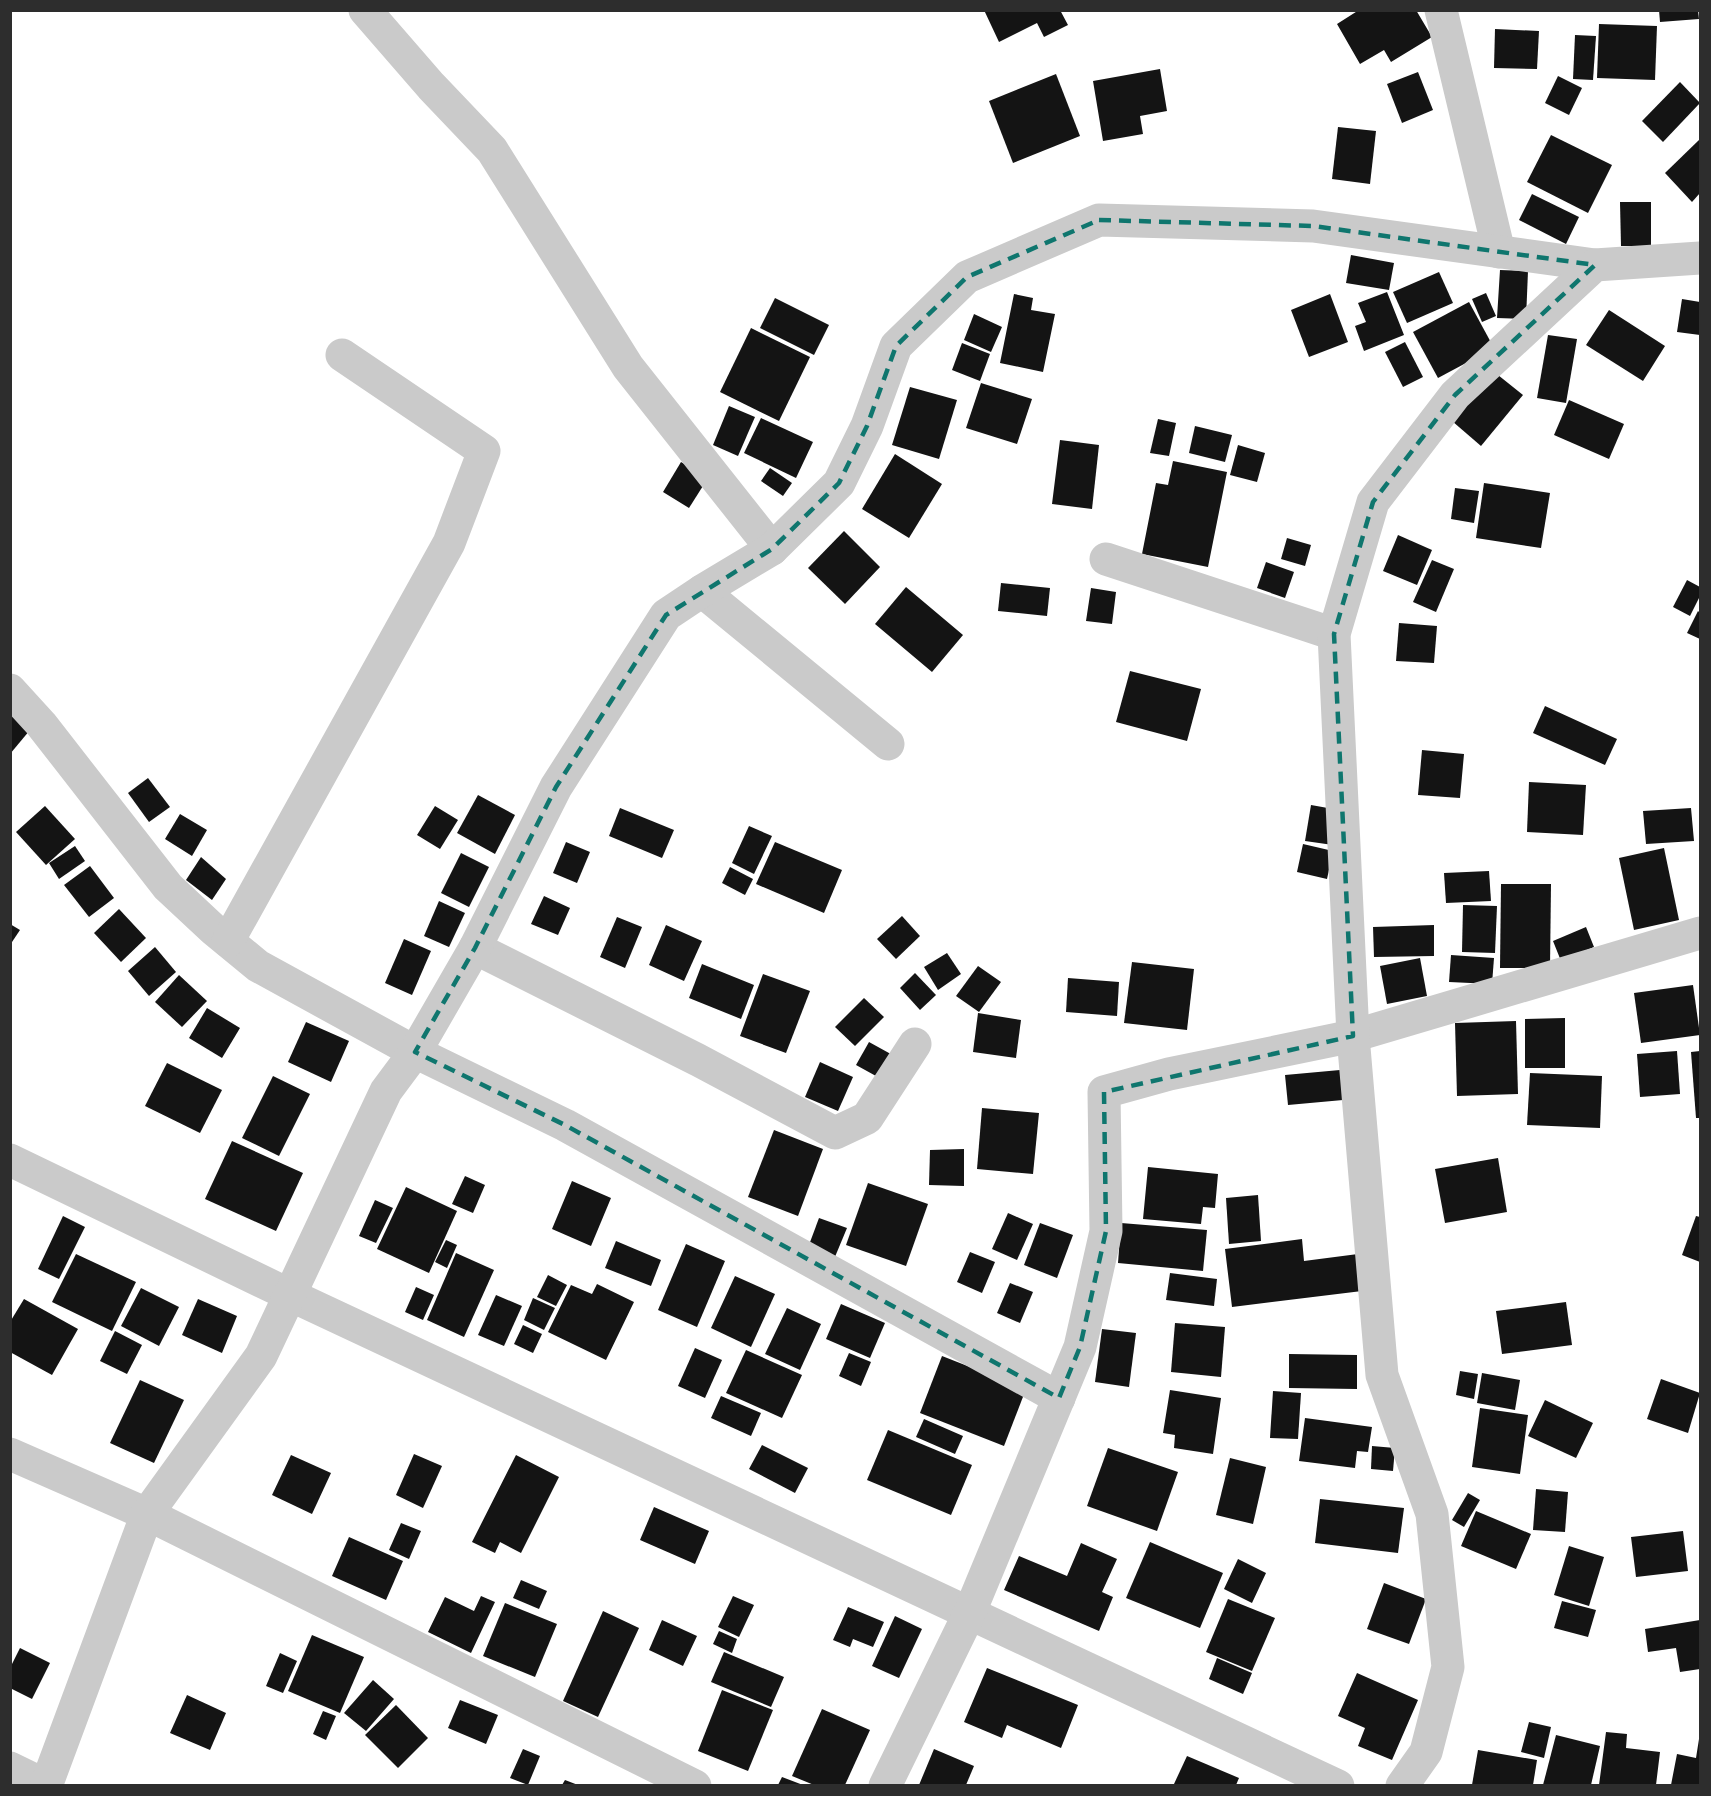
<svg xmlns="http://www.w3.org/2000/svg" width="1711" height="1796" font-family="Arial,sans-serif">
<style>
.building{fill:#141414}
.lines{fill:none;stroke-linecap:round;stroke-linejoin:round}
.minor{stroke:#cacaca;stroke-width:33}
.marked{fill:none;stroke:#0f766e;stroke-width:4.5;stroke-dasharray:12 8;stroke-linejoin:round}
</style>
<rect width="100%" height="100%" fill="#fff"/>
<g class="building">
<polygon points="984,10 1060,10 1068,25 1044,37 1037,23 999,42"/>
<polygon points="1359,10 1416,10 1432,37 1391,62 1384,50 1360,64 1337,24"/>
<polygon points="1659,10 1698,10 1699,19 1660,22"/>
<polygon points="1599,24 1657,26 1655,80 1597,78"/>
<polygon points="1495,29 1539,31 1537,69 1494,68"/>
<polygon points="1575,35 1596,36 1593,80 1573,79"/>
<polygon points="1160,69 1167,111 1140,116 1143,134 1103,141 1093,81"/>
<polygon points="1418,72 1433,110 1402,123 1387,84"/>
<polygon points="1056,74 1080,136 1013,163 989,101"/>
<polygon points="1558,76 1582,88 1569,115 1545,103"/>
<polygon points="1680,82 1700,103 1663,142 1642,121"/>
<polygon points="1338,127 1376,131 1370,184 1332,179"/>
<polygon points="1551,135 1612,165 1588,213 1527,182"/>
<polygon points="1700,139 1700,193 1692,202 1665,173"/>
<polygon points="1532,194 1579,217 1566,244 1519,220"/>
<polygon points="1620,202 1651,202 1651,246 1621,246"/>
<polygon points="1351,255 1394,263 1389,290 1346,283"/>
<polygon points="1500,270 1528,271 1526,319 1497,318"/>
<polygon points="1439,272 1453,303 1407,323 1393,292"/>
<polygon points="1387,292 1404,335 1364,351 1355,326 1366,322 1358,303"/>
<polygon points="1486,293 1496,316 1482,322 1472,299"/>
<polygon points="1014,294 1033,298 1031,310 1055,314 1043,372 1000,363"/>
<polygon points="1330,294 1348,342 1309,357 1291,310"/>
<polygon points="775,298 829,325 814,355 760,328"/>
<polygon points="1682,299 1700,302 1700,335 1677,332"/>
<polygon points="1469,302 1494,348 1438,378 1413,332"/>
<polygon points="1609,310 1665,346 1643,381 1586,345"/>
<polygon points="974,314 1002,327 991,352 964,340"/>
<polygon points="751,328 810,357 779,421 720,392"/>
<polygon points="1548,335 1577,339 1566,403 1537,398"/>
<polygon points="1405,342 1423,377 1403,387 1385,352"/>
<polygon points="962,343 990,354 980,381 952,370"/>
<polygon points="1493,371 1523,395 1481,446 1452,421"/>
<polygon points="981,383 1032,399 1017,444 966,428"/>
<polygon points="910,387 957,400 939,459 892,445"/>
<polygon points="1569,400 1624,424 1609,459 1554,435"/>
<polygon points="729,406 755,417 738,456 713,445"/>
<polygon points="761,418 813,442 796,478 744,453"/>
<polygon points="1158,419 1176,423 1169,456 1150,453"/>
<polygon points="1195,426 1232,435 1225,462 1189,453"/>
<polygon points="1060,440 1099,445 1092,509 1052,504"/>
<polygon points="1238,445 1265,453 1257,482 1230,475"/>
<polygon points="895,454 942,484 909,538 862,509"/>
<polygon points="1173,461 1227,472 1208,567 1142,554 1156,483 1168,485"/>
<polygon points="681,462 708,478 689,508 663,492"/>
<polygon points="770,468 792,483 783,496 761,481"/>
<polygon points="1484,483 1550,493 1541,548 1476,538"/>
<polygon points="1455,488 1479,491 1474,523 1451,519"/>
<polygon points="844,531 880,567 845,604 808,568"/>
<polygon points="1398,535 1432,550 1417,585 1383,571"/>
<polygon points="1287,538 1311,545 1305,566 1281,559"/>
<polygon points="1432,560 1454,569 1436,612 1413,602"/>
<polygon points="1266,562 1294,572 1285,598 1257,588"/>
<polygon points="1687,580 1700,587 1700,596 1690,616 1673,607"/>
<polygon points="1001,583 1050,588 1047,616 998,611"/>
<polygon points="906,587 963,635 932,672 875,624"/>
<polygon points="1091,588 1116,592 1112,624 1086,621"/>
<polygon points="1698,611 1700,613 1700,639 1687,633"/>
<polygon points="1399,623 1437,626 1434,663 1396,661"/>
<polygon points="1130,671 1201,689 1187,741 1116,722"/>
<polygon points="1545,706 1617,739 1605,765 1533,733"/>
<polygon points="10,714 30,730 10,754"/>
<polygon points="1422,750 1464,754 1460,798 1418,795"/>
<polygon points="148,778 170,807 149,822 128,793"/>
<polygon points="1529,782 1586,785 1583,835 1527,832"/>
<polygon points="478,795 515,815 495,854 457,833"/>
<polygon points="1311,805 1339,810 1333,845 1305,841"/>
<polygon points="45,806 75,839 46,865 16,832"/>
<polygon points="435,806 458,820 440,849 417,835"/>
<polygon points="620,808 674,830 662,858 609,836"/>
<polygon points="1691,808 1694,841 1646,844 1643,811"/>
<polygon points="180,814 207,830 192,856 165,839"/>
<polygon points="749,826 772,836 754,874 732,863"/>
<polygon points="566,842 590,852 577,883 553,873"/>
<polygon points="775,842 842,870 824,913 756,884"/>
<polygon points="1303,844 1333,851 1327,879 1297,872"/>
<polygon points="75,846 85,861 59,879 49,863"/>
<polygon points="1664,848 1679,920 1634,930 1619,858"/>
<polygon points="461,853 489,867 469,907 441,893"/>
<polygon points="201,857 226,879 212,900 186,880"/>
<polygon points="90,866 114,898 89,917 64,885"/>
<polygon points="730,867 753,879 745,895 722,883"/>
<polygon points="1489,871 1491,901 1446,903 1444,873"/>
<polygon points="1501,884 1551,884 1550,968 1500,968"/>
<polygon points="544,896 570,908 558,935 531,924"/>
<polygon points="439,901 465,913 449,947 424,936"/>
<polygon points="1463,905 1497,906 1495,953 1462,952"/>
<polygon points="119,909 146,938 121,962 94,933"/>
<polygon points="902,916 920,936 896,959 877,939"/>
<polygon points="617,917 642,927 625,968 600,957"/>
<polygon points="10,924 20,930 10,945"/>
<polygon points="666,925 702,941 684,981 649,965"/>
<polygon points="1434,925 1434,956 1374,957 1373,927"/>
<polygon points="1586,927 1594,947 1561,961 1553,941"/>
<polygon points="404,939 431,951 412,995 385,983"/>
<polygon points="155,947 176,972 149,996 128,971"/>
<polygon points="947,953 961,974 938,990 924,967"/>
<polygon points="1451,955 1494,958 1492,984 1449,982"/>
<polygon points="1420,958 1427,996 1387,1004 1380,966"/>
<polygon points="1132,962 1194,969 1187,1030 1124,1023"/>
<polygon points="702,964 754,985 741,1019 689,998"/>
<polygon points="978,966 1001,982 979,1012 956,996"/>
<polygon points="915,973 936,995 920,1010 900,988"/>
<polygon points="763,974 810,991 786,1053 740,1036"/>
<polygon points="179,975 207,1001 182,1027 155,1002"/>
<polygon points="1068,978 1119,982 1117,1016 1066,1012"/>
<polygon points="1693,985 1700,1035 1641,1043 1634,993"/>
<polygon points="864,998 884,1017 855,1046 835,1027"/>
<polygon points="207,1008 240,1028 222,1058 189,1038"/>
<polygon points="978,1013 1021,1020 1016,1058 973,1052"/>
<polygon points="1565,1018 1565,1068 1525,1068 1525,1019"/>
<polygon points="1516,1021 1518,1094 1457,1096 1455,1023"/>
<polygon points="306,1022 349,1041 331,1082 288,1062"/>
<polygon points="869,1042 898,1058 885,1081 856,1065"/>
<polygon points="1677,1051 1680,1094 1640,1097 1637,1054"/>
<polygon points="1700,1051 1700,1118 1696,1118 1691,1052"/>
<polygon points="820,1062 853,1077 838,1111 805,1097"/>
<polygon points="167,1063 222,1090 200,1133 145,1106"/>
<polygon points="1340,1070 1343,1100 1288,1105 1285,1075"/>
<polygon points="1530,1073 1602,1076 1600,1128 1527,1125"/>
<polygon points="273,1076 310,1094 279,1156 242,1138"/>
<polygon points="982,1108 1039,1113 1033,1174 977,1169"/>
<polygon points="774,1130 823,1149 798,1216 748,1197"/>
<polygon points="232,1141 303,1173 276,1231 205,1199"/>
<polygon points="964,1149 964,1186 929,1185 930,1150"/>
<polygon points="1498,1158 1507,1212 1445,1223 1435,1169"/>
<polygon points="1148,1167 1218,1174 1215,1208 1203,1207 1201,1224 1143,1219"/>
<polygon points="465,1176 485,1185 473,1213 452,1204"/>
<polygon points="572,1181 611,1198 591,1246 552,1229"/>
<polygon points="868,1183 928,1204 906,1266 846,1245"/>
<polygon points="406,1187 457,1211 429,1273 377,1249"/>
<polygon points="1258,1195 1261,1241 1229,1244 1226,1198"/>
<polygon points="375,1200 393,1208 376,1243 359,1236"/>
<polygon points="1008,1213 1033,1224 1017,1260 992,1249"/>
<polygon points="63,1216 85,1227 59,1279 38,1269"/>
<polygon points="1696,1216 1700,1217 1700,1262 1682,1255"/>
<polygon points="819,1218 847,1228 832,1264 806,1253"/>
<polygon points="1040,1223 1073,1235 1057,1278 1024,1265"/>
<polygon points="1121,1223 1207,1230 1203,1271 1118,1263"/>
<polygon points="1302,1239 1304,1261 1358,1254 1362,1291 1232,1307 1225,1249"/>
<polygon points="446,1240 457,1245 447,1268 435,1262"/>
<polygon points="616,1241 661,1260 651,1286 605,1268"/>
<polygon points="686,1244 725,1261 697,1327 658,1310"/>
<polygon points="970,1252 995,1262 982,1293 957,1282"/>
<polygon points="456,1253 494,1270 464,1337 427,1320"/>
<polygon points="76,1254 136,1282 112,1331 52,1302"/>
<polygon points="1170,1273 1217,1279 1214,1306 1166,1300"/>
<polygon points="548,1275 567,1285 556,1306 537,1297"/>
<polygon points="735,1276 775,1294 751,1347 711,1328"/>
<polygon points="1010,1283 1033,1292 1020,1323 997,1313"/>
<polygon points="597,1284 634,1302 606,1360 548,1332 571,1285 592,1294"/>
<polygon points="416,1287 434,1295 423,1320 405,1312"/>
<polygon points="141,1288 179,1307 159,1346 121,1326"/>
<polygon points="496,1295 522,1306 504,1346 478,1335"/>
<polygon points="533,1298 555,1308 544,1330 524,1320"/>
<polygon points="24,1299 78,1329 52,1375 10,1352 10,1322"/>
<polygon points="198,1299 237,1316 222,1353 182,1335"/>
<polygon points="1566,1302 1572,1345 1502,1354 1496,1311"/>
<polygon points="841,1304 885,1323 870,1358 826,1339"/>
<polygon points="787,1308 821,1324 800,1370 765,1354"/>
<polygon points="1175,1323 1225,1327 1221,1377 1171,1372"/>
<polygon points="523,1325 542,1334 533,1353 514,1344"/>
<polygon points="1102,1329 1136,1333 1129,1387 1095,1382"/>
<polygon points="115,1331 142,1345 127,1374 100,1361"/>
<polygon points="695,1348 722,1360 705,1398 678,1386"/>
<polygon points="746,1350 802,1375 782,1418 726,1393"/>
<polygon points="849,1353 871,1362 861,1386 839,1376"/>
<polygon points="1289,1354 1357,1355 1357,1389 1289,1388"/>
<polygon points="942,1356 1026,1389 1004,1446 920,1413"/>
<polygon points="1460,1371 1478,1374 1474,1399 1456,1395"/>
<polygon points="1482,1373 1520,1380 1515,1410 1477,1403"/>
<polygon points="1661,1379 1700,1393 1688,1433 1647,1419"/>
<polygon points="140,1380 184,1400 154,1463 110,1443"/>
<polygon points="1170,1390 1221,1398 1213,1454 1174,1448 1175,1435 1163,1433"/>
<polygon points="1273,1391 1301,1393 1298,1439 1270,1438"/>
<polygon points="721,1396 761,1413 751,1436 711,1418"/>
<polygon points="1545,1400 1593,1423 1576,1458 1528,1436"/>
<polygon points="1480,1408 1528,1415 1520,1474 1472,1467"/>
<polygon points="1305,1418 1372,1427 1368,1452 1357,1451 1355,1468 1299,1461"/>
<polygon points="924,1419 963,1436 955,1454 916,1437"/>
<polygon points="888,1430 972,1465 951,1515 867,1480"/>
<polygon points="762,1445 808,1468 795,1493 749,1469"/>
<polygon points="1372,1446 1395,1448 1393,1471 1371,1469"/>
<polygon points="1108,1448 1178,1472 1157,1531 1087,1506"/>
<polygon points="414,1454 442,1466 423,1508 396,1495"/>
<polygon points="291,1455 331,1473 312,1514 272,1495"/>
<polygon points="516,1455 559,1477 521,1553 500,1542 495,1553 472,1542"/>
<polygon points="1230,1458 1266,1467 1253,1524 1216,1515"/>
<polygon points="1536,1489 1568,1492 1565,1532 1533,1530"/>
<polygon points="1468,1493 1480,1500 1464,1527 1452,1520"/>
<polygon points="1320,1499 1404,1508 1398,1553 1315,1543"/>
<polygon points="654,1507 709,1531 695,1564 640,1540"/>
<polygon points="1476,1511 1531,1534 1516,1569 1461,1546"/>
<polygon points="401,1523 421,1531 409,1559 389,1550"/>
<polygon points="1683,1531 1688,1571 1636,1577 1631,1537"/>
<polygon points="349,1537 403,1561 386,1600 332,1576"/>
<polygon points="1150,1542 1223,1573 1200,1628 1126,1598"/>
<polygon points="1081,1543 1117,1559 1102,1592 1113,1597 1099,1631 1004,1590 1019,1556 1067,1576"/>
<polygon points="1569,1546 1604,1557 1589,1606 1554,1595"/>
<polygon points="1238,1559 1266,1573 1252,1603 1224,1589"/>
<polygon points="521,1580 547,1591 539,1609 513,1598"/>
<polygon points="1384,1583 1426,1599 1409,1644 1367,1629"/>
<polygon points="481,1596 495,1602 471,1653 428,1632 445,1597 474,1611"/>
<polygon points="733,1596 754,1605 739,1637 718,1627"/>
<polygon points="1228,1599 1275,1618 1252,1671 1206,1652"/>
<polygon points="1562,1601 1596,1610 1588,1637 1554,1628"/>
<polygon points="505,1603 557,1624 535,1677 483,1656"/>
<polygon points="848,1607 884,1622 873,1647 853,1639 850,1647 833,1640"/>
<polygon points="603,1611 639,1628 598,1717 563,1701"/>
<polygon points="895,1616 922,1629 899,1678 872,1666"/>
<polygon points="662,1620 697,1636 683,1666 649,1650"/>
<polygon points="1700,1620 1700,1669 1680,1672 1676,1648 1648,1652 1645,1629"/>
<polygon points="719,1631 737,1639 732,1653 713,1644"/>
<polygon points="312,1635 364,1657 340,1713 288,1691"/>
<polygon points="20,1648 50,1663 32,1699 10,1688 10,1668"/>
<polygon points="724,1652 784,1677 771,1707 711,1682"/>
<polygon points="280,1653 297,1661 283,1693 266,1686"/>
<polygon points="1217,1658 1252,1673 1243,1694 1209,1679"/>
<polygon points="987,1668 1078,1705 1061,1748 1007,1725 1002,1738 964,1722"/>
<polygon points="1357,1673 1418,1700 1392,1760 1358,1746 1365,1728 1338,1716"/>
<polygon points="373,1680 394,1699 366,1731 344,1713"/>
<polygon points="722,1690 773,1710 748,1771 698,1751"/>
<polygon points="187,1695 226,1713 210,1750 170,1733"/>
<polygon points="460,1700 498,1715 486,1744 448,1728"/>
<polygon points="396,1705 428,1738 398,1768 365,1735"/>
<polygon points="822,1709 870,1730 845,1785 814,1785 792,1776"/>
<polygon points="323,1711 336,1716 326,1740 313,1734"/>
<polygon points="1529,1722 1551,1727 1544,1758 1521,1752"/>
<polygon points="1606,1732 1627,1734 1626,1748 1660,1752 1656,1785 1599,1785"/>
<polygon points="1556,1735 1600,1746 1591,1785 1543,1785"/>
<polygon points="1699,1739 1700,1785 1671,1785 1677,1754 1696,1758"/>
<polygon points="523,1749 540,1756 528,1785 510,1778"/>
<polygon points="934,1749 974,1766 966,1785 919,1785"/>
<polygon points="1478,1750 1537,1760 1533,1785 1472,1785"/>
<polygon points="1187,1756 1239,1778 1236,1785 1174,1784"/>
<polygon points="782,1777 803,1785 778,1785"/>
<polygon points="565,1780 578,1785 562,1785"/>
</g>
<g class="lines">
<g class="minor">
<polyline points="365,10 431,86 492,150 628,367 772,549"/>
<polyline points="1441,10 1499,252"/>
<polyline points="1106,559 1334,634"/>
<polyline points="702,591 888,744"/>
<polyline points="10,690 41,724 168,887 213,929 258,966 415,1052 565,1125 1059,1398"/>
<polyline points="228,941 449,543 484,451 342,355"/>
<polyline points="475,948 698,1060 835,1133 867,1118 915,1044"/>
<polyline points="10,1160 290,1295 1338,1786"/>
<polyline points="10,1454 147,1514 695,1786"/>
<polyline points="10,1768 47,1786"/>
<polyline points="46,1786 147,1514 261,1356 386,1091 415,1052 475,948 556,787 666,615 702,591 772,549 839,483 867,426 896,346 967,277 1099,220 1313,226 1595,265"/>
<polyline points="885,1786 969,1614 1080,1347 1106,1231 1104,1092 1169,1074 1353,1036 1700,933"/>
<polyline points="1402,1786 1426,1752 1448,1667 1432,1514 1382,1375 1353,1036 1334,634 1373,502 1455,395 1595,265 1700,258"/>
</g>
</g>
<path class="marked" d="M1099,220L1313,226L1595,265L1455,395L1373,502L1334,634L1353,1036L1104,1092L1106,1231L1080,1347L1059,1398L565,1125L415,1052L475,948L556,787L666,615L772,549L839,483L867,426L896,346L967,277Z"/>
<rect width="1711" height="1796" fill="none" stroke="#2d2d2d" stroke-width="24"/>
</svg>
